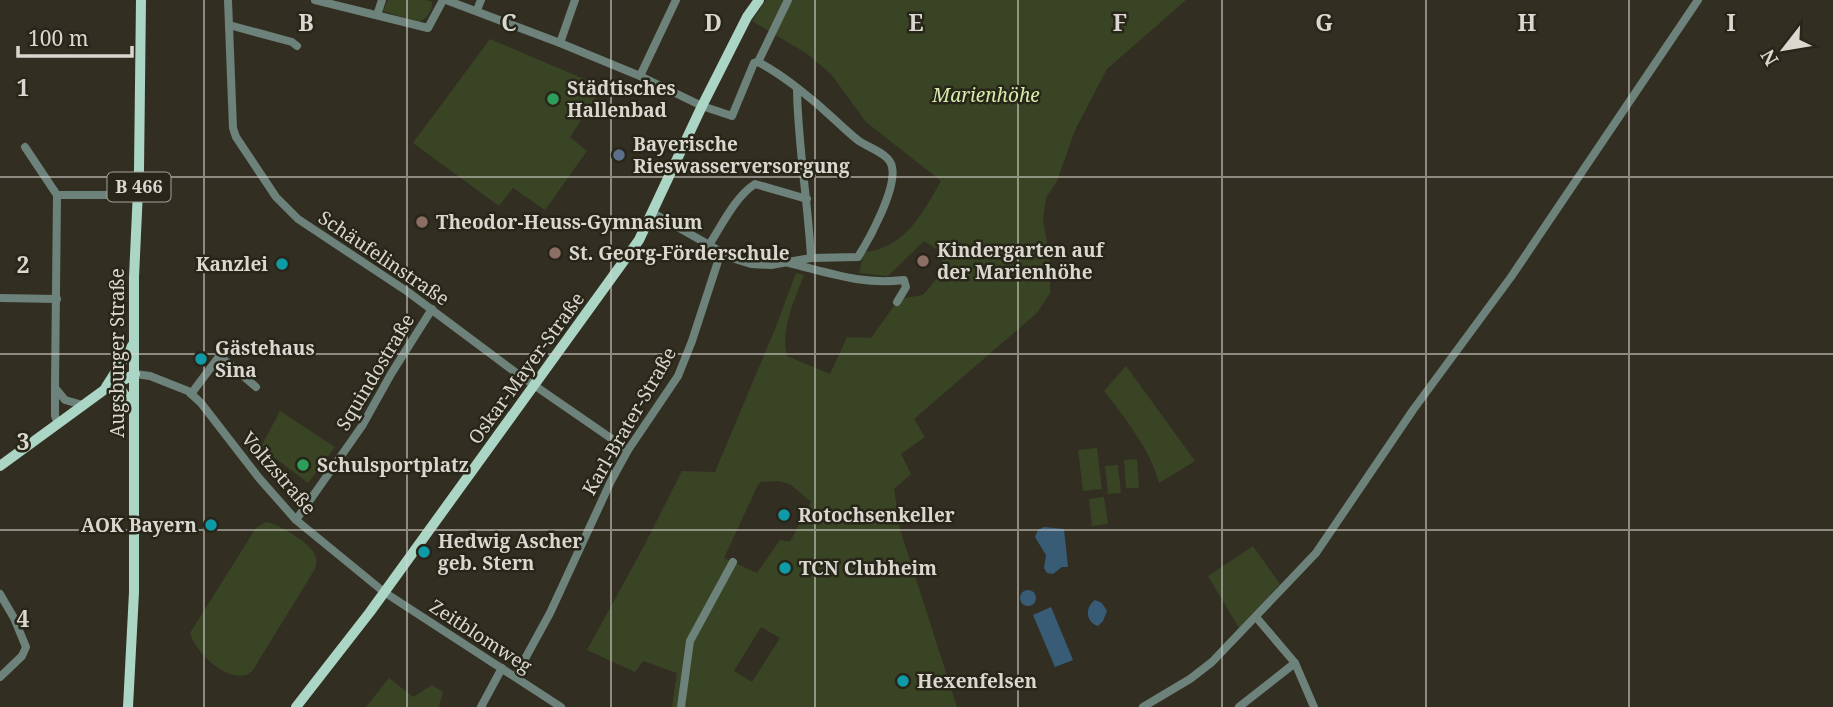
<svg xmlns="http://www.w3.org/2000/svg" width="1833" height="707" font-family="'Noto Serif',serif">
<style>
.green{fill:#394425;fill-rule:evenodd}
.water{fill:#385c75}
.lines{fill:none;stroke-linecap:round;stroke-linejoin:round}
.minor{stroke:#6d827a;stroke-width:8}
.major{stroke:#abd5c5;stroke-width:10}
.grid{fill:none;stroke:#d9d7cf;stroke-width:2;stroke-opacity:0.55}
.leisure-dot{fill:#2e9e5b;stroke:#282519;stroke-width:2.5}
.service-dot{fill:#5c6f8a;stroke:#282519;stroke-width:2.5}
.education-dot{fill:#8d6e63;stroke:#282519;stroke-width:2.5}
.culture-dot{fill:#0f9aa8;stroke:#282519;stroke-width:2.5}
.labels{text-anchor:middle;stroke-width:5;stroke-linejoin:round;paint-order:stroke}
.shield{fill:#282519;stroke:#a4a298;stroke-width:2}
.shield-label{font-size:18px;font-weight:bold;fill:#d9d7cf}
.poi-label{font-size:19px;font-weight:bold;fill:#d9d7cf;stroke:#282519;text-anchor:start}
.park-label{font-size:19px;font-style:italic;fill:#d5ecab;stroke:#282519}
.street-label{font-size:19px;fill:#d9d7cf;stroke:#282519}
.grid-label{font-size:23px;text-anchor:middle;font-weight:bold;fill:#d9d7cf;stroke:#282519;stroke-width:5;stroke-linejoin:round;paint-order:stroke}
</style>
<rect width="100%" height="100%" fill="#322f22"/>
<g class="green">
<path d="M388,0H426L432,2C432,11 427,19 418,22L383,11Z"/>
<path d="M766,0H1186L1107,69L1075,130L1057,181L1046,198L1043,219L1050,262V293L1037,313L914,419L925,437L901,454L911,474L894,489L900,529L957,707H672L677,673L643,661L635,672L587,650L643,548L682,471L715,472L775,329L796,273L804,275C795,300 780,328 787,356L830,374L847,337L871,338L899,299L923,295L944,270L939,251L924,241L888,276L859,273L864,252C904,249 923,213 941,181L866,122L831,74L806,53L752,21ZM778,481L790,484L811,502L790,542L780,540L757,573L724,558L758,485L761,482ZM761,627L780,638L752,682L734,671Z"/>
<polygon points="490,39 603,87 570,137 587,151 545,210 513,188 499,206 413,143"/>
<path d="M1126,366L1195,461L1159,483C1150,449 1125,418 1104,391Z"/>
<polygon points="280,411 335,447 308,483 261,447"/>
<polygon points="1097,448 1102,489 1083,491 1078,450"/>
<polygon points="1137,459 1139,488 1126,488 1124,460"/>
<polygon points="1118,465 1121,493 1108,494 1105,466"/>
<polygon points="1104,497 1108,524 1092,526 1089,499"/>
<path d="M266,522C277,523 308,542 313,552C317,558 317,562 315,569L253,670L247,675C225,681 196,653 190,633L256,528Z"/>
<polygon points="1253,546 1280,584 1239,628 1208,576"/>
<polygon points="389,678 413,697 432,685 443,692 439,707 366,707"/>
</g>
<g class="water">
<polygon points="1044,527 1064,529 1068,567 1062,567 1053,574 1047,573 1044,568 1046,555 1035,537 1038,530"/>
<circle cx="1028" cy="598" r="8"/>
<path d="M1095,600L1102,603L1107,611L1103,621L1098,626C1085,622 1085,607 1095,600Z"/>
<polygon points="1051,607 1073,660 1055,667 1033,615"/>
</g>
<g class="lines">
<g class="minor">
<polyline points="228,0 233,128 236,137 276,197 298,219 408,292 515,372 628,450"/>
<polyline points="315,0 428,28 443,0"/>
<path d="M446,0L560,43L640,76L702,106L732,116L754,63L758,62C783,75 814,100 835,120C843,127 851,135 859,141C869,148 890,154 892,167C897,188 870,238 858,257L811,258L771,265L751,264L732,258L653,213"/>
<polyline points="477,10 481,0"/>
<polyline points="377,15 382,0"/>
<polyline points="229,25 292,42 297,46"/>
<polyline points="560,43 575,0"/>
<polyline points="758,62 788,0"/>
<polyline points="640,76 676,0"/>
<path d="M797,90C798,146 808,202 811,258"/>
<polyline points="25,147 57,195 55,386 55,416 58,423"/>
<polyline points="57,195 138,195"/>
<path d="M709,245C722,225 735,197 755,184L807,199"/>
<path d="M789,263C830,273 861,285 904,280L906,287L897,302"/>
<polyline points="0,298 57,299"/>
<polyline points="135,374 150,376 188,391 201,403 259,478 296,520 384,592 561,707"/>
<polyline points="56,389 65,400 83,405"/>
<polyline points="191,394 218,358 221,357 256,387"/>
<polyline points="296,520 362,426 391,374 432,309"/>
<polyline points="0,594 14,618 26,647 22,656 0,677"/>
<polyline points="1256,617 1295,663 1314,707"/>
<polyline points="515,677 550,613 611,481 628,450 678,376 692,341 721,252"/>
<polyline points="481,707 502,668"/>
<polyline points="681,707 690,641 733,562"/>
<polyline points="1143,707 1190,679 1212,662 1316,553 1413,410 1511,277 1698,0"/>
<polyline points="1239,707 1295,663"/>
</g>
<g class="major">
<polyline points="106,387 134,343"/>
<polyline points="107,389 122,391 134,409"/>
<polyline points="0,466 104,390 135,374"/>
<polyline points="128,707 134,592 134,277 139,169 141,0"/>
<polyline points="296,707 370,612 639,240 702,106 747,17 759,0"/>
</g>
</g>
<path class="grid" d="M204,0V707M407,0V707M611,0V707M815,0V707M1018,0V707M1222,0V707M1426,0V707M1629,0V707M0,177H1833M0,354H1833M0,530H1833"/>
<g class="leisure-dot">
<circle cx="553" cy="99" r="7"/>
<circle cx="303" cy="465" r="7"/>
</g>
<circle class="service-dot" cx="619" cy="155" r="7"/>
<g class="education-dot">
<circle cx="422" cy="222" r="7"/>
<circle cx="555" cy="253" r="7"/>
<circle cx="923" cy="261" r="7"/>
</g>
<g class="culture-dot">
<circle cx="282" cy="264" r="7"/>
<circle cx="201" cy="359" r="7"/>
<circle cx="784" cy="515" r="7"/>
<circle cx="211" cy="525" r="7"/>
<circle cx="424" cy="552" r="7"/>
<circle cx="785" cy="568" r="7"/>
<circle cx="903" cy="681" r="7"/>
</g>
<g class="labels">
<rect class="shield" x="107.5" y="172.5" width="63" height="29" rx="5"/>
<g class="shield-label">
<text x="139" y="193">B 466</text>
</g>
<g class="poi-label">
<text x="567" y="95">Städtisches<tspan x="567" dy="22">Hallenbad</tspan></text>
<text x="633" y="151">Bayerische<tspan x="633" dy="22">Rieswasserversorgung</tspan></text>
<text x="436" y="229">Theodor-Heuss-Gymnasium</text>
<text x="937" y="257">Kindergarten auf<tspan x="937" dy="22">der Marienhöhe</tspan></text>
<text x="569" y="260">St. Georg-Förderschule</text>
<text x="268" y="271" text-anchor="end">Kanzlei</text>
<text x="215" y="355">Gästehaus<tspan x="215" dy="22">Sina</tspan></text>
<text x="317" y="472">Schulsportplatz</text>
<text x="798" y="522">Rotochsenkeller</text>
<text x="197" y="532" text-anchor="end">AOK Bayern</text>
<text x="438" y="548">Hedwig Ascher<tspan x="438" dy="22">geb. Stern</tspan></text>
<text x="799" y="575">TCN Clubheim</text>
<text x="917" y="688">Hexenfelsen</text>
</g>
<g class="park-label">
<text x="986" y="102">Marienhöhe</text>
</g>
<g class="street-label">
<text transform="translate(384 258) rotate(34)" y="7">Schäufelinstraße</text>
<text transform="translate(117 353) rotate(-90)" y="7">Augsburger Straße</text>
<text transform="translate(526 368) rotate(-54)" y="7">Oskar-Mayer-Straße</text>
<text transform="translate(375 372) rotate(-59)" y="7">Squindostraße</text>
<text transform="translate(629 421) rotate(-60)" y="7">Karl-Brater-Straße</text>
<text transform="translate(279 473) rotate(49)" y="7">Voltzstraße</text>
<text transform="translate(481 636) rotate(33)" y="7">Zeitblomweg</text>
</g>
</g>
<g class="grid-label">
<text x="306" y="31">B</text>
<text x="509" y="31">C</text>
<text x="713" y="31">D</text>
<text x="916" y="31">E</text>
<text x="1120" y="31">F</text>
<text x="1324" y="31">G</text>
<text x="1527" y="31">H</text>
<text x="1731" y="31">I</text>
<text x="23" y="96">1</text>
<text x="23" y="273">2</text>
<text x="23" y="450">3</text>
<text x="23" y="627">4</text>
</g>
<g transform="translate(1784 49) rotate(239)" stroke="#282519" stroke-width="5" paint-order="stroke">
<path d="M0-5L12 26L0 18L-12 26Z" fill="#d9d7cf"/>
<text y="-10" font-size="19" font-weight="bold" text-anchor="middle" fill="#d9d7cf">N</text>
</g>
<path d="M18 46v10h114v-10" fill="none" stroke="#d9d7cf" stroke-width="3.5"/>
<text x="28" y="46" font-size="21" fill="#d9d7cf" stroke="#282519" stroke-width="5" paint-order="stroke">100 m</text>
</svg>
